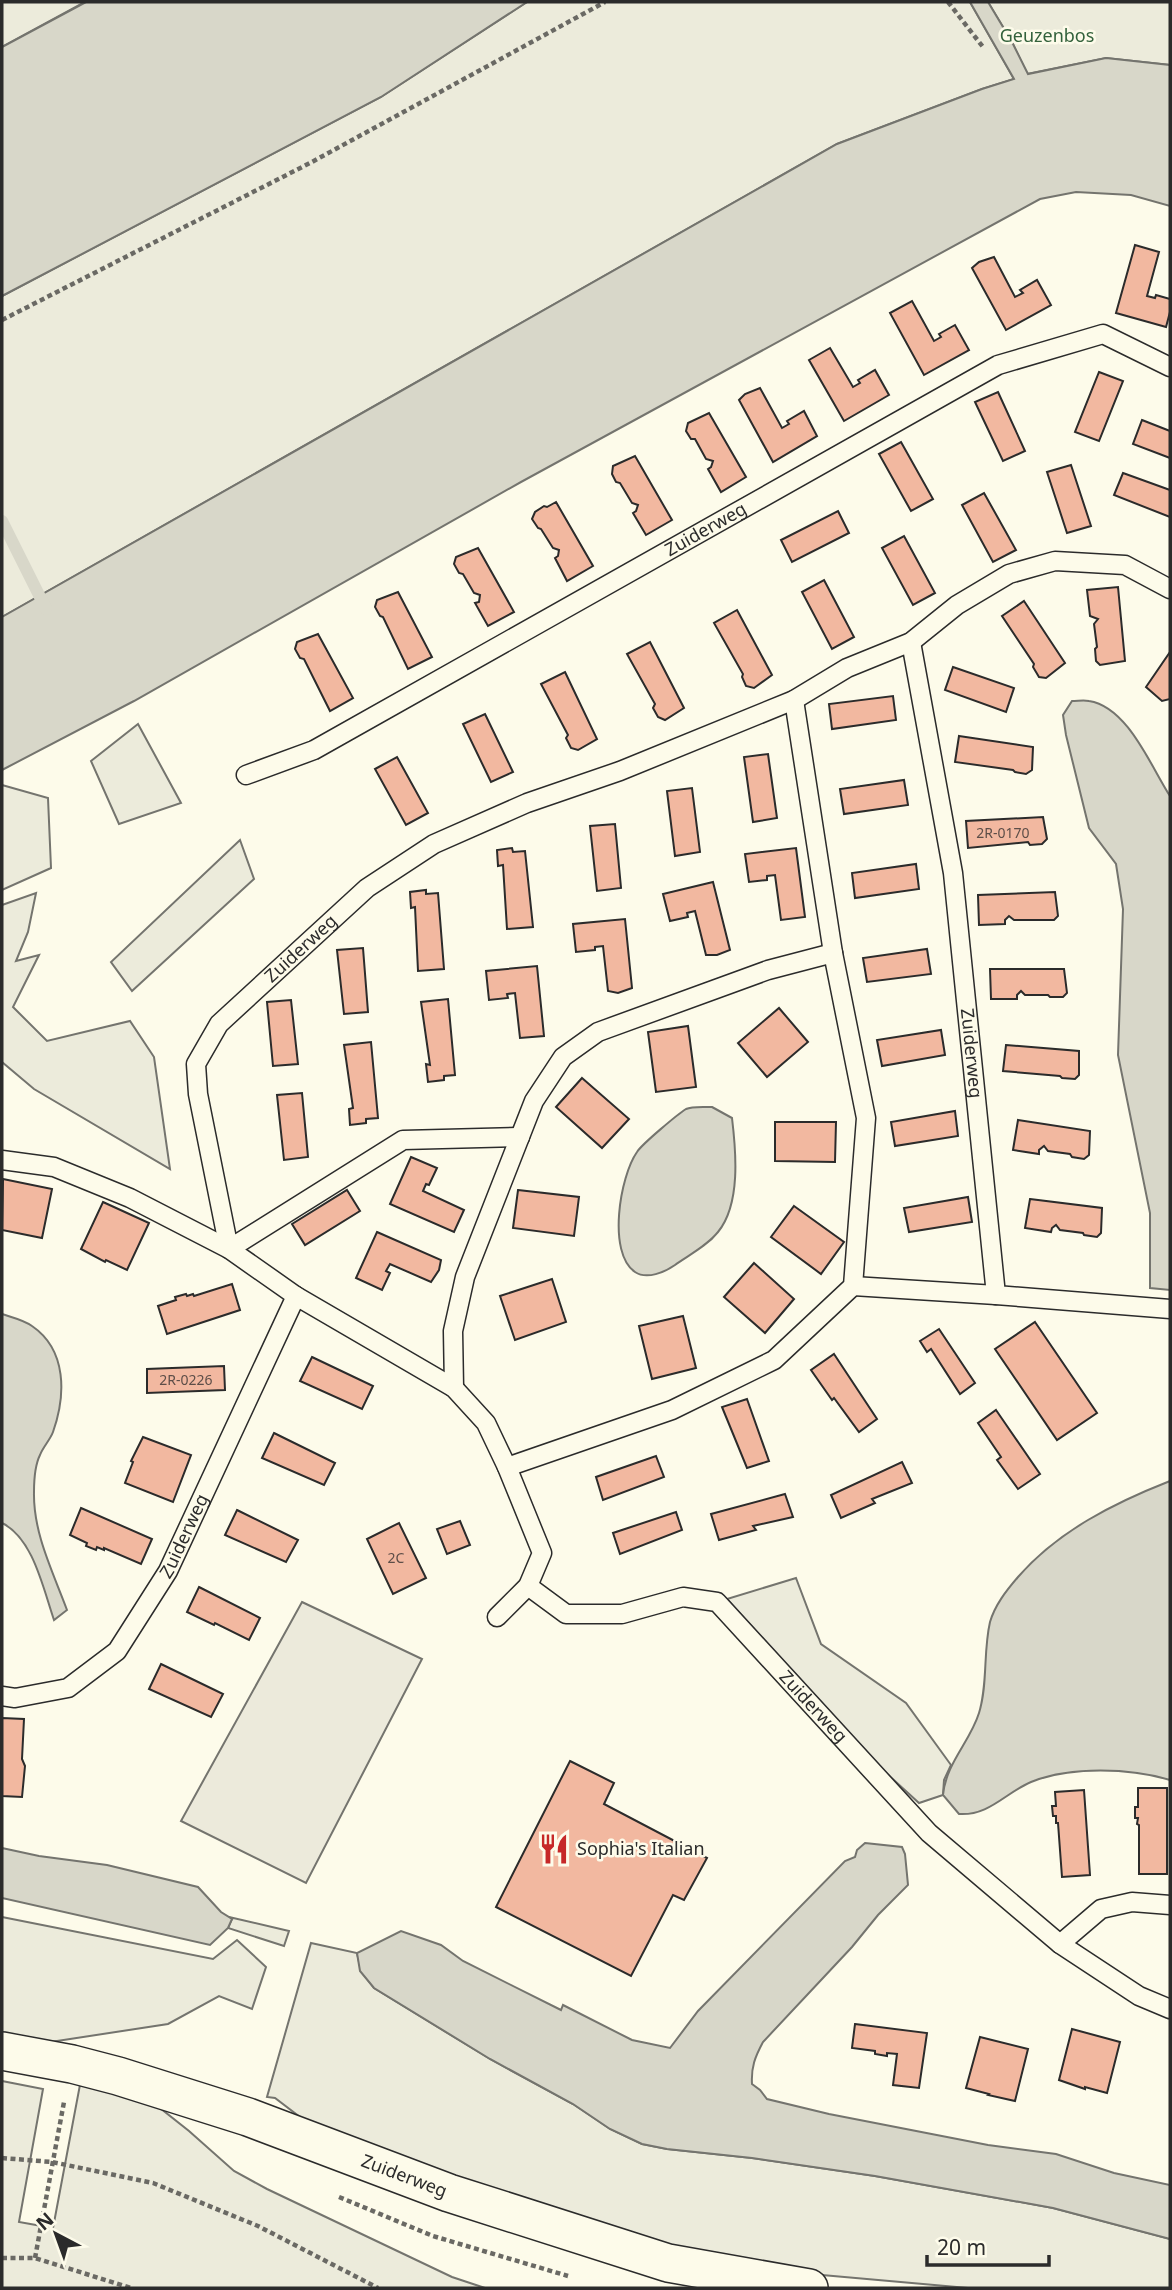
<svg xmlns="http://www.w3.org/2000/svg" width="1172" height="2290" font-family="'Noto Sans',sans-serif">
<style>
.green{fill:#ecebdb;stroke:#74746e;stroke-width:2}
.parking{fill:#eceadb;stroke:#74746e;stroke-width:2}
.water{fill:#d8d7c9;stroke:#74746e;stroke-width:2}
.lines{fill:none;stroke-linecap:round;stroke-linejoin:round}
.stream{stroke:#d8d7c9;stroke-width:12}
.building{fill:#f2b8a0;stroke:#2b2b2b;stroke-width:2}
.lane-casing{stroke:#2b2b2b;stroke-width:21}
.street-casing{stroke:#2b2b2b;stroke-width:40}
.path{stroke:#6a6964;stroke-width:4.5;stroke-dasharray:5 3.5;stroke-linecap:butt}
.lane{stroke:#fdfbea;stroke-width:18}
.street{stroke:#fdfbea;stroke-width:37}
.labels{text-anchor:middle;stroke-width:5;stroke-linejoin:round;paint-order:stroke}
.number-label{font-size:14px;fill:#5d4e48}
.park-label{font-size:18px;fill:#34623c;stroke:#fdfbea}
.street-label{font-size:18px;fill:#2b2b2b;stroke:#fdfbea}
.poi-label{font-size:18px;fill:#2b2b2b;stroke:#fdfbea;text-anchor:start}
</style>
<rect width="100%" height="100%" fill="#fdfbea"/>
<g class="green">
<polygon points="2,2 85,2 2,47"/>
<polygon points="527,2 970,2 1014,79 982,89 837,144 2,617 2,296 381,97"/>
<polygon points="988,2 1170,2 1170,65 1106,58 1027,74 1012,42"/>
<polygon points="138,724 181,803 119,824 91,761"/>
<polygon points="2,785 48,798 51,868 2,890"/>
<polygon points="240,840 254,879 132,991 111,962"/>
<polygon points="36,893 28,932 16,961 39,955 13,1007 47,1041 130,1021 154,1057 170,1169 34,1089 2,1062 2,905"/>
<polygon points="796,1578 821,1644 906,1703 951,1765 944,1780 943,1795 919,1803 873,1761 727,1599"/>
<polygon points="2,1917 213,1959 237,1940 266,1967 252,2009 219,1996 168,2024 44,2043 2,2038"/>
<polygon points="229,1917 289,1931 284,1946 228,1928 232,1919"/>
<polygon points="311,1943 357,1953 361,1971 374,1988 490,2059 573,2104 610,2129 642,2144 667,2149 752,2158 875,2176 1053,2208 1170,2239 1170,2288 968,2288 777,2271 643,2244 502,2194 304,2120 275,2098 267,2097"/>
<polygon points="82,2074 151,2101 189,2131 234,2171 267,2189 452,2277 485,2288 2,2288 2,2081 43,2089 19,2222 53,2228"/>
</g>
<polygon class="parking" points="302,1602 422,1659 306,1883 181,1821"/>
<g class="water">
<polygon points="86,2 527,2 381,97 2,296 2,47"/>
<polygon points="970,2 988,2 1012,42 1028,74 1106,58 1170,65 1170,206 1131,195 1076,192 1040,199 521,482 134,701 2,770 2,617 837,144 982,89 1014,79"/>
<path d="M1072,701C1078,701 1084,700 1089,701C1128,707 1151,767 1170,796V1290L1150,1288V1213L1118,1055L1123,909L1116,864L1089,828L1066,735L1063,715Z"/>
<path d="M712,1107L732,1118C736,1151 741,1204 718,1232C707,1246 689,1255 675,1265C665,1272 647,1280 635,1272C607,1253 620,1176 637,1152C642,1144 678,1114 686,1109C692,1106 704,1107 712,1107Z"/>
<path d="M2,1314C11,1317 24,1320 32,1326C67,1350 66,1395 53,1432C50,1440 43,1447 40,1455C35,1465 34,1481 34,1492C33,1533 53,1572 67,1610L54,1620C43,1588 33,1538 2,1523Z"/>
<path d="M1170,1481V1780C1131,1768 1070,1766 1031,1782C1005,1793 989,1816 959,1814L943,1795C946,1763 970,1742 979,1713C988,1684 983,1652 990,1622C995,1605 1006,1591 1018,1577C1058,1531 1114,1503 1170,1481Z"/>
<path d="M865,1843L902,1847L905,1854L908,1885L878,1915L852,1947L763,2042C755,2057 751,2067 752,2084L760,2090L767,2099L829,2114L988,2145L1056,2154L1114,2173L1170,2185V2239L1053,2208L875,2176L752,2158L667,2149L642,2144L610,2129L573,2104L490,2059L374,1988L360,1971L357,1953L401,1931L441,1945L463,1961L561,2010L563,2005L632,2040L670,2048L698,2011L845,1861L855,1857L857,1850Z"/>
<polygon points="2,1848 39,1856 107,1865 198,1887 221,1912 232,1919 228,1928 210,1945 2,1898"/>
</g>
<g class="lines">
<polyline class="stream" points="2,521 46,609"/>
</g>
<g class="building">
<polygon points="1135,245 1159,252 1147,296 1155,298 1156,295 1170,299 1170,312 1166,327 1116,313"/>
<polygon points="994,257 1015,297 1023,293 1020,290 1037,280 1051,305 1006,330 972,268 979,262"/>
<polygon points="912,301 934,341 941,337 939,334 955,325 969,350 924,375 890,313"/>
<polygon points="830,348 853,387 860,383 858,380 875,370 889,395 844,421 809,360"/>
<polygon points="1099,372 1123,381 1099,441 1075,432"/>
<polygon points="760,388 782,428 789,424 787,421 804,411 817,436 773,462 739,400 745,394"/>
<polygon points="998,392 1025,451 1003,461 975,402"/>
<polygon points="709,413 746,477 721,492 708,469 711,467 713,461 706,459 695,439 691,439 686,431 688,423"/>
<polygon points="1142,420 1170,431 1170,458 1133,444"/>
<polygon points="901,442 933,499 911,511 879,454"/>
<polygon points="635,456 672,520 646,535 633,513 636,511 638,505 632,503 620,483 616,482 612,474 613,466"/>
<polygon points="1071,465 1091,526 1067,533 1047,472"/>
<polygon points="1123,473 1170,490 1170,517 1114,495"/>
<polygon points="984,493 1016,550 993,562 962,505"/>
<polygon points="556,502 593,566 567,581 555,558 558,556 559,550 553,548 541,529 538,528 532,519 535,512 544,506 547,507"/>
<polygon points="838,511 849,533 792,562 781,540"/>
<polygon points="904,536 935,593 913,605 882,548"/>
<polygon points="478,548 514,612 488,626 475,603 479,602 480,595 474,593 463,574 459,573 454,564 456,557"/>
<polygon points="824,580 854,637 832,649 802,592"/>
<polygon points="1118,587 1125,661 1100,665 1096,661 1095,649 1097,647 1094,624 1098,619 1090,616 1087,590"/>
<polygon points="398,592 432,657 408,669 383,617 380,616 375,607 377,600"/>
<polygon points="1024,601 1065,663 1046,678 1039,677 1033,667 1034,664 1002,616"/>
<polygon points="737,610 772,675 754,688 746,686 742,677 743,674 714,623"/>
<polygon points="318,634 353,698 330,711 304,659 300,658 295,649 297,642"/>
<polygon points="650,642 684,708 665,720 658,717 653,708 655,704 627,654"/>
<polygon points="1170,652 1170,699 1162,701 1146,687"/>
<polygon points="953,667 1014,688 1006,712 945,690"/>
<polygon points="565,672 597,739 578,750 571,748 566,738 568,735 541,684"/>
<polygon points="893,696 896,720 832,729 829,704"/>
<polygon points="485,714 513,772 491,782 463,724"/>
<polygon points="959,736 1033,747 1032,770 1026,774 1015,772 1013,770 955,762"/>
<polygon points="768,754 777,818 753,822 744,757"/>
<polygon points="397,757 428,813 406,825 375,769"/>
<polygon points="904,780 908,805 844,814 840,789"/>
<polygon points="692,788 700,852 675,856 667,791"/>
<polygon points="1043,817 1047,839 1042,844 1030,845 1028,842 968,848 966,821"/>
<polygon points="615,824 621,888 597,891 590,826"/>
<polygon points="512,848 513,852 525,851 533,927 507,929 503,865 498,866 497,850"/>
<polygon points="796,848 805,917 781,920 775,875 767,876 767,880 749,882 745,854"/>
<polygon points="916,864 919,889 855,898 852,873"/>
<polygon points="713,882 730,950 717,955 706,955 695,911 687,913 688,917 670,921 663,894"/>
<polygon points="426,890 426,894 438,893 444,969 418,971 415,907 411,908 410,892"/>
<polygon points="1055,892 1058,916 1054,920 1014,920 1009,916 1005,920 1005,924 979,925 978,895"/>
<polygon points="625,919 632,988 618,993 608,991 603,946 595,947 595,950 576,952 573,924"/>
<polygon points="363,948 368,1012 344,1014 337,950"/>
<polygon points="927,949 931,974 867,982 863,958"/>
<polygon points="537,966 544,1036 520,1038 515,993 507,994 508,998 489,1000 486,971"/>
<polygon points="990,969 1064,969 1067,993 1063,997 1050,997 1048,995 1025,995 1021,991 1017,995 1017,999 991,999"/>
<polygon points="448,999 455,1075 444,1076 444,1080 428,1082 426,1064 430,1065 421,1002"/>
<polygon points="291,1000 298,1064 273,1066 267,1002"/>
<polygon points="779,1008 808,1042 767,1077 738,1043"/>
<polygon points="688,1026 696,1087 656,1092 648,1032"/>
<polygon points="941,1030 945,1055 882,1066 877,1040"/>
<polygon points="371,1042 378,1118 366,1119 366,1123 350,1125 349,1109 353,1108 344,1045"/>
<polygon points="1006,1045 1079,1051 1079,1075 1075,1079 1062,1078 1060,1076 1003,1071"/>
<polygon points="582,1078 629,1119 602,1148 556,1107"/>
<polygon points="302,1093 308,1157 284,1160 277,1095"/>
<polygon points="955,1111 958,1136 895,1146 891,1122"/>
<polygon points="1018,1120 1090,1131 1089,1155 1084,1159 1072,1157 1070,1154 1048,1151 1044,1146 1039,1150 1039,1154 1013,1150"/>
<polygon points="775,1122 836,1122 835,1162 775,1161"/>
<polygon points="411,1157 437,1168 429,1185 426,1184 423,1191 464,1210 454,1232 390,1204"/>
<polygon points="3,1179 52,1189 42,1238 2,1230"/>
<polygon points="347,1190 360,1211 305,1245 292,1224"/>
<polygon points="518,1190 579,1197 574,1236 513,1228"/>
<polygon points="968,1197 972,1222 909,1232 904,1208"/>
<polygon points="1030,1199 1102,1208 1101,1233 1097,1237 1084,1235 1083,1233 1060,1230 1056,1225 1052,1228 1051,1232 1025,1228"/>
<polygon points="103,1202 149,1223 127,1270 106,1260 105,1262 81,1249"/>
<polygon points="794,1206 844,1242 821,1274 771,1237"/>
<polygon points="377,1232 441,1260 439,1270 431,1282 390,1264 386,1271 390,1273 382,1290 356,1278"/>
<polygon points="754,1263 794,1299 765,1333 724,1297"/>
<polygon points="552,1279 566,1322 515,1340 500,1296"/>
<polygon points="232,1284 240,1310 167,1334 158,1306 176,1300 175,1297 186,1294 187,1296 193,1294 194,1296"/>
<polygon points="683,1316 696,1368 652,1379 639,1326"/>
<polygon points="1035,1322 1097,1413 1057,1440 995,1349"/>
<polygon points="939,1329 975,1383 960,1394 931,1349 927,1352 920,1341"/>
<polygon points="834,1354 877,1419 859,1432 834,1398 832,1400 811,1370"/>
<polygon points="312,1357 373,1386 362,1409 300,1381"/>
<polygon points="224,1366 225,1390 147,1393 147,1369"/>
<polygon points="747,1399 769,1461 747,1468 722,1407"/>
<polygon points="996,1410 1040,1474 1018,1489 997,1460 1001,1457 978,1423"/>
<polygon points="274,1433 335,1463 324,1485 262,1458"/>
<polygon points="143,1437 191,1455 173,1502 125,1483 133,1462 131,1461"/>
<polygon points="656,1456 664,1477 603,1500 596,1477"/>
<polygon points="902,1462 912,1483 872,1499 875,1503 841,1518 831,1495"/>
<polygon points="785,1494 793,1517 753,1526 756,1530 719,1540 711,1514"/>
<polygon points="81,1508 152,1539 141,1564 104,1548 104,1550 97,1547 96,1550 86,1546 87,1543 70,1535"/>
<polygon points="237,1510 298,1540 286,1562 225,1535"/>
<polygon points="676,1512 682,1530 620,1554 613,1533"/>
<polygon points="460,1521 470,1545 447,1554 437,1529"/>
<polygon points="399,1523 426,1578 393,1594 367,1539"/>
<polygon points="199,1587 260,1618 249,1640 215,1623 214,1625 187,1612"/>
<polygon points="161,1664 223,1694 211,1717 149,1689"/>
<polygon points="2,1718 24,1719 22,1759 25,1766 22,1797 2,1796"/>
<polygon points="570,1761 614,1783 604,1804 707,1858 684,1900 673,1895 631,1976 496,1907"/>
<polygon points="1138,1788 1167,1788 1167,1874 1139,1874 1139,1825 1137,1824 1138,1818 1135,1818 1135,1807 1138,1807"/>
<polygon points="1084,1790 1090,1875 1062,1877 1058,1823 1056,1823 1056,1816 1053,1816 1052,1806 1056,1806 1055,1792"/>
<polygon points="855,2024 927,2033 919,2088 893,2085 897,2054 887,2053 887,2056 875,2054 875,2051 852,2048"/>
<polygon points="1072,2029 1120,2042 1107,2093 1085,2087 1085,2089 1059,2080"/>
<polygon points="980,2037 1028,2049 1015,2101 988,2095 989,2094 966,2088"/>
</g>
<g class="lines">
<g class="lane-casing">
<g id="lane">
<path id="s1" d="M911,642L953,873L996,1295L1170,1309"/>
<path id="s2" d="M246,775L314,750L998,365L1103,334L1170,367"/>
<path id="s3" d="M520,1137L403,1140L229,1249L198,1094L196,1064L219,1024L367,888L434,844L527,803L620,771L794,700L847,668L911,642L957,605L1009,574L1055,561L1125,565L1170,589"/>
<polyline points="2,1160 54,1167 130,1198 229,1249 296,1296 454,1388 486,1423 507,1467 542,1553 528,1586 497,1617"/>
<polyline points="853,1286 996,1295"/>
<polyline points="454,1388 453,1331 465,1277 534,1101 563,1057 598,1032 768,970 833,953"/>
<polyline points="507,1467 672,1410 774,1360 853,1286 866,1118 833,953 794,700"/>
<path id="s4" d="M528,1586L566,1614H622L683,1597L717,1602L929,1833L1060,1944L1139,1996L1170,2009"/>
<path id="s5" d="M2,1696L15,1698L68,1688L117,1651L168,1571L296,1296"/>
<polyline points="1060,1944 1101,1909 1132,1902 1170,1905"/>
</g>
</g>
<g class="street-casing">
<g id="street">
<path id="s6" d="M2,2051L72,2064L118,2076L248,2117L449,2193L668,2263L809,2288"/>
</g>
</g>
<g class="path">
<polyline points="948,2 983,47"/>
<polyline points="2,320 310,163 605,2"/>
<polyline points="2,2158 52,2162 153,2183 258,2226 378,2288"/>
<polyline points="339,2197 433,2236 568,2276"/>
<polyline points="2,2258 35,2258 131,2288"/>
<polyline points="35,2258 64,2102"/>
</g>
<use href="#lane" class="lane"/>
<use href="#street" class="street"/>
</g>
<defs>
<g id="restaurant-bare" transform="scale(2.415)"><path d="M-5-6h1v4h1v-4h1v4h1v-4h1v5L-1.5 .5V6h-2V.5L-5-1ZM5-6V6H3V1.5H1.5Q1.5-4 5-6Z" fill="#c62828" stroke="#fdfbea" stroke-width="2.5" paint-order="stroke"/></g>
</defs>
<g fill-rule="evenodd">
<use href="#restaurant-bare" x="554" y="1849"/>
</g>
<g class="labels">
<g class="number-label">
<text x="1003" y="838">2R-0170</text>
<text x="186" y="1385">2R-0226</text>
<text x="396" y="1563">2C</text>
</g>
<g class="park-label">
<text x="1047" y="42">Geuzenbos</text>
</g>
<g class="street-label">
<text dy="6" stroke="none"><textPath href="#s2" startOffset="522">Zuiderweg</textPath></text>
<text dy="6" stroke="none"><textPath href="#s3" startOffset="668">Zuiderweg</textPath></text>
<text dy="6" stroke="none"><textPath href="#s1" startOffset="416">Zuiderweg</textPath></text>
<text dy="6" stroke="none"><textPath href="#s5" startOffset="262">Zuiderweg</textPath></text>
<text dy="6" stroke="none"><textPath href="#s4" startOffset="343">Zuiderweg</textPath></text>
<text dy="6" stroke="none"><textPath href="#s6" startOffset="422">Zuiderweg</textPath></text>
</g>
<g class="poi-label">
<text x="577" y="1855">Sophia's Italian</text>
</g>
</g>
<rect width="1172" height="2290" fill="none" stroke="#2b2b2b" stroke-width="7"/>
<g transform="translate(56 2234) rotate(319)" stroke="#fdfbea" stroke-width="5" paint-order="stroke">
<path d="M0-5L12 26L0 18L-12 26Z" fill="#2b2b2b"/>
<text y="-10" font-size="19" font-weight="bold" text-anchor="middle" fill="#2b2b2b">N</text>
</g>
<path d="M927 2255v10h122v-10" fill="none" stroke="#2b2b2b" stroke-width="3.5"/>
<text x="937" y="2255" font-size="21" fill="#2b2b2b" stroke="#fdfbea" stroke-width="5" paint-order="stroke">20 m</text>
</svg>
